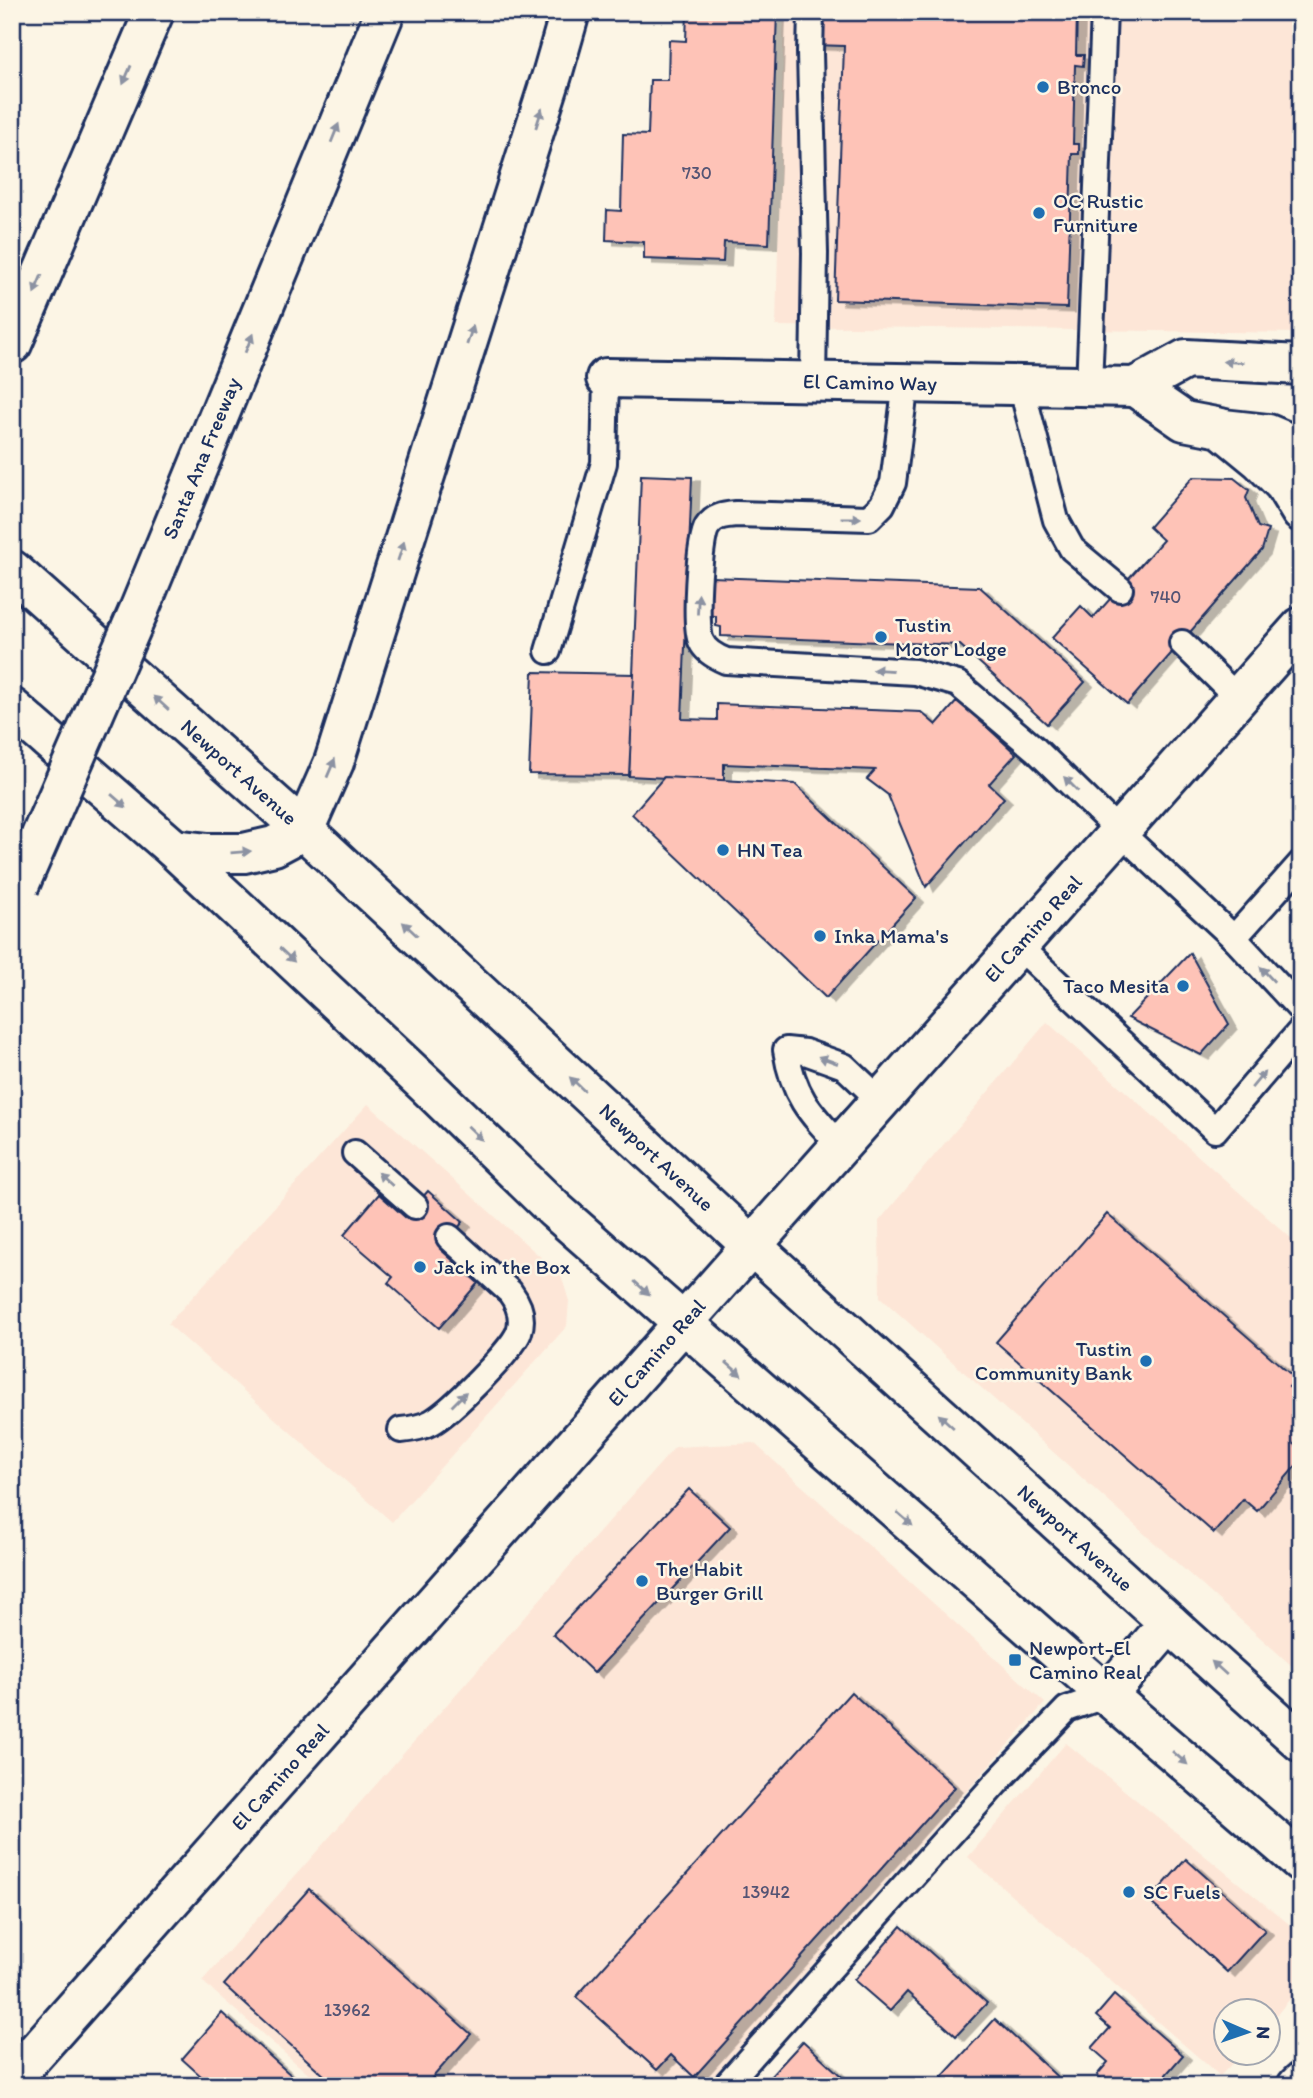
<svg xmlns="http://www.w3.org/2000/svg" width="1313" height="2098" font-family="Itim,sans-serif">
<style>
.built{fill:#fde6d7}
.building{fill:#fec3b7;stroke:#1b2f5e;stroke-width:2;filter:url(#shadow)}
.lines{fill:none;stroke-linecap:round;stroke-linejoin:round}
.lane-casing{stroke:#1b2f5e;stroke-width:30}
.street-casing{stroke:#1b2f5e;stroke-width:44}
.secondary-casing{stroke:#1b2f5e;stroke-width:44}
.primary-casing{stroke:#1b2f5e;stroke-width:44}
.highway-casing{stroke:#1b2f5e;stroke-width:44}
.lane{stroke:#fcf5e5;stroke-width:24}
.street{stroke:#fcf5e5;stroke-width:38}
.secondary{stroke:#fcf5e5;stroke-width:38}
.primary{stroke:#fcf5e5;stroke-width:38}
.highway{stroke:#fcf5e5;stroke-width:38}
.highway-bridge-casing{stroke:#1b2f5e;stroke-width:44;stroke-linecap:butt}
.highway-bridge{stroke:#fcf5e5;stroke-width:38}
.oneway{fill:#8c92a2}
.poi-dot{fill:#1f6fb2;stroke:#fcf5e5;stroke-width:2.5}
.labels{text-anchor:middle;stroke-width:5;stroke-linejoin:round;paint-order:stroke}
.number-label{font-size:18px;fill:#545474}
.poi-label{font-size:21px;fill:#1b2f5e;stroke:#fcf5e5;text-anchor:start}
.street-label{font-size:21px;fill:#1b2f5e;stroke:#fcf5e5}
</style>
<defs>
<filter id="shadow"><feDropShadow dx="8" dy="4.5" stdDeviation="0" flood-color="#0004"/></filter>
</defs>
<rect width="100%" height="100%" fill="#fcf5e5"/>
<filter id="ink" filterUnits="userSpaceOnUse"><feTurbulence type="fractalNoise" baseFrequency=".0143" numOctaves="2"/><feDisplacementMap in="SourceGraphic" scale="14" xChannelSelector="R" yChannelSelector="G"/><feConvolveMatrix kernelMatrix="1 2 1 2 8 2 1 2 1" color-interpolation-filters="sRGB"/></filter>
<g filter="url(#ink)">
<g class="built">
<polygon points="784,12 1301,12 1301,333 776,326"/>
<polygon points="1047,1022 1301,1247 1301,1674 880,1297 879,1221"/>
<polygon points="368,1104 561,1275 569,1301 567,1326 392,1522 168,1324"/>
<polygon points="754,1443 1045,1703 705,2086 322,2086 202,1981 675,1447"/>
<polygon points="1066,1743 1294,1928 1301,1938 1301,1986 1268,2025 1268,2010 1226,2010 1226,2052 1242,2053 1220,2076 968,1857"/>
</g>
<g class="building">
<polygon points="687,12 777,12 769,244 724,242 723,262 644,259 644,242 606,240 607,210 621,211 623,134 648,135 650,80 668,80 669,40 686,41"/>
<polygon points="815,12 1077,12 1076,55 1084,55 1083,66 1075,65 1073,144 1079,144 1079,154 1072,154 1067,308 835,300 844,46 814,45"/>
<polygon points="641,475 692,477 682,719 717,720 717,704 921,712 936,725 958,700 1016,754 989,784 1004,798 926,887 888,795 867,779 875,770 724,764 724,781 629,776"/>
<polygon points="1193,477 1234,478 1249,490 1246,498 1258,527 1268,530 1262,550 1127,704 1052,638 1081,606 1093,618 1163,540 1149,527"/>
<polygon points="711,577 980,587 1085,682 1047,724 960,645 721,636 721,627 716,626 716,616 710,616"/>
<polygon points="533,672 634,674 629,775 529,774"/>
<polygon points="664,777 795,784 916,898 826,998 632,814"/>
<polygon points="1190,953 1229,1024 1201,1055 1128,1018"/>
<polygon points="428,1191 463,1222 440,1249 478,1283 439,1328 388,1283 393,1277 344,1235 379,1194 405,1217"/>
<polygon points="1107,1214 1296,1379 1289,1387 1301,1397 1301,1436 1294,1444 1301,1450 1301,1460 1257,1511 1243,1499 1214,1533 996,1342"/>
<polygon points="689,1489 730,1527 594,1673 553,1634"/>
<polygon points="851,1692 955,1787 694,2077 671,2055 657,2070 576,1997"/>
<polygon points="1186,1859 1265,1930 1227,1972 1149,1901"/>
<polygon points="309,1889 471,2034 425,2086 336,2086 224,1985"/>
<polygon points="901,1926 987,2003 956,2036 907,1992 890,2011 854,1980"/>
<polygon points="1114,1995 1183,2055 1156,2086 1136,2086 1132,2082 1129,2086 1109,2086 1097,2075 1108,2062 1092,2048 1110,2028 1096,2016"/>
<polygon points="222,2013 303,2086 212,2086 182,2059"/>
<polygon points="995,2019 1067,2086 951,2086 942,2077"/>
<polygon points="803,2041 852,2086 779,2086 770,2077"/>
</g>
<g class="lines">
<g class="lane-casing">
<g id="lane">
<polyline points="811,12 810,53 815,253 813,381"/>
<path d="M906,383L893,483L882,505L869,518L736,514C724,515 714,516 707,527C699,540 694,626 701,641C705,651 716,657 726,661L915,672L958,684L1035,749L1120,832L1234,938L1301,863"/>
<polyline points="1021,385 1056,520 1072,549 1120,589"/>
<polyline points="1089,386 1104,12"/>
<polyline points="1182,643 1238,698"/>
<polyline points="548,651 604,463 606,378"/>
<polyline points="1234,938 1301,1010"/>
<polyline points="1018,946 1215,1130 1301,1030"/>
<path d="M841,1146C810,1113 793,1096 786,1050L805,1052L844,1066L881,1101"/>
<polyline points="355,1153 415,1206"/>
<path d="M401,1430C412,1429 423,1427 432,1422C450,1412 512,1351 519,1332C524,1317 519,1304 510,1292L449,1237"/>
<polyline points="725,2086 996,1783 1067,1709 1107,1695"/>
</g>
</g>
<g class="street-casing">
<g id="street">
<path id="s1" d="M606,378L1135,387L1186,359L1301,365"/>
<polyline points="1135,387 1184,421 1221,428 1260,460 1284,484 1301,512"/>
<polyline points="1223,429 1268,434 1301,448"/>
<polyline points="1297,2086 1301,2082"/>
</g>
</g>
<g class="secondary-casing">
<g id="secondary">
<path id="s2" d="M12,2079L1301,627"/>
</g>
</g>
<g class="primary-casing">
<g id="primary">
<path id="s3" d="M12,570L304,830L753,1247L1301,1742"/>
<polyline points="12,708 174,849 426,1085 555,1210 1107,1695 1301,1862"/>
<polyline points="1107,1695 1169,1623"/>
</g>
</g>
<g class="highway-casing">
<g id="highway">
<polyline points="12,344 154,12"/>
<path id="s4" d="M139,610L385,12"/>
<polyline points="174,849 208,853 244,853 274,846 304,830 334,762 552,75 570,12"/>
</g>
</g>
<use href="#lane" class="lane"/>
<use href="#street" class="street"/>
<use href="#secondary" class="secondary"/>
<use href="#primary" class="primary"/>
<use href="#highway" class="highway"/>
<g class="highway-bridge-casing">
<polyline id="highway-bridge" points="19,886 139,610"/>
</g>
<use href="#highway-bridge" class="highway-bridge"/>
</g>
<defs><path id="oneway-solid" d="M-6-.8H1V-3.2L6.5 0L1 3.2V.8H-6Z" transform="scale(1.75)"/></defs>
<g class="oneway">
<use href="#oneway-solid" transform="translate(127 75) rotate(113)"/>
<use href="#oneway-solid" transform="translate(539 118) rotate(-72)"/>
<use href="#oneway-solid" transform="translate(335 133) rotate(-68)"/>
<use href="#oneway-solid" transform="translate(38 284) rotate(113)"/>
<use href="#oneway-solid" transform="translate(470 335) rotate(-72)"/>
<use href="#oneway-solid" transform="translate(249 343) rotate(-68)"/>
<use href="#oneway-solid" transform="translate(1233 362) rotate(-177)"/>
<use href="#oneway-solid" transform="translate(851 518)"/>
<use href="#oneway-solid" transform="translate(401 551) rotate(-72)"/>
<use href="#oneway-solid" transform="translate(698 604) rotate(-87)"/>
<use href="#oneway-solid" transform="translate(883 670) rotate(-177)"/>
<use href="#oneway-solid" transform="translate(161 703) rotate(-138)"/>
<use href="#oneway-solid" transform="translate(331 768) rotate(-67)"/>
<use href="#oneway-solid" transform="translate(1071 784) rotate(-135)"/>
<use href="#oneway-solid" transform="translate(119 801) rotate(41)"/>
<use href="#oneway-solid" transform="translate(241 852) rotate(-5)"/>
<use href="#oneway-solid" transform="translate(410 929) rotate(-137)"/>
<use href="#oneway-solid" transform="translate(287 955) rotate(43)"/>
<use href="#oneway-solid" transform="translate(1267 974) rotate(-133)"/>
<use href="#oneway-solid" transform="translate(828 1060) rotate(-160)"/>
<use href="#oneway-solid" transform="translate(1258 1080) rotate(-50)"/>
<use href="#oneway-solid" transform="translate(577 1084) rotate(-137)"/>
<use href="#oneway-solid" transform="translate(475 1133) rotate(44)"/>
<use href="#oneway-solid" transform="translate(385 1179) rotate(-138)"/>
<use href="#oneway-solid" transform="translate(642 1288) rotate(42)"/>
<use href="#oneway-solid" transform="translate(734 1369) rotate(41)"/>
<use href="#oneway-solid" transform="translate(459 1399) rotate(-45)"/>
<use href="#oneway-solid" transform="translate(946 1421) rotate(-138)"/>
<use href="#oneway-solid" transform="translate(905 1519) rotate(41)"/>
<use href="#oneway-solid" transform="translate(1219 1668) rotate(-138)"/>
<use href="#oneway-solid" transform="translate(1180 1758) rotate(41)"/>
</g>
</g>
<g class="poi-dot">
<circle cx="1043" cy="87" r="7"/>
<circle cx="1039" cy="213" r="7"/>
<circle cx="881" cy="637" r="7"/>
<circle cx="723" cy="850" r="7"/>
<circle cx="820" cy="936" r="7"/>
<circle cx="1183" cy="986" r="7"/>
<circle cx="420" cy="1267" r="7"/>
<circle cx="1146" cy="1361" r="7"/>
<circle cx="642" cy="1581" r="7"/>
<rect x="1008" y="1653" width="14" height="14" rx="3.5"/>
<circle cx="1129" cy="1892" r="7"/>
</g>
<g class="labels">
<g class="number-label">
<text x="697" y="179">730</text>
<text x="1166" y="603">740</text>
<text x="766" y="1898">13942</text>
<text x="347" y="2016">13962</text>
</g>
<g class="poi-label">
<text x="1057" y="94">Bronco</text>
<text x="1053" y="208">OC Rustic<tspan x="1053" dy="24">Furniture</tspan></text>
<text x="895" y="632">Tustin<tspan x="895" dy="24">Motor Lodge</tspan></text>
<text x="737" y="857">HN Tea</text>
<text x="834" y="943">Inka Mama's</text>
<text x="1169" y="993" text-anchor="end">Taco Mesita</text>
<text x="434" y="1274">Jack in the Box</text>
<text x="1132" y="1356" text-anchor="end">Tustin<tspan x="1132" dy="24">Community Bank</tspan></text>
<text x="656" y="1576">The Habit<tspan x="656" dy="24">Burger Grill</tspan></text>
<text x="1029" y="1655">Newport-El<tspan x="1029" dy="24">Camino Real</tspan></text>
<text x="1143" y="1899">SC Fuels</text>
</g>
<g class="street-label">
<text dy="7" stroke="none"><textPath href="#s1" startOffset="264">El Camino Way</textPath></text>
<text dy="7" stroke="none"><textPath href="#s4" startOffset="164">Santa Ana Freeway</textPath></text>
<text dy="7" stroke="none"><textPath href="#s3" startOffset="304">Newport Avenue</textPath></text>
<text dy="7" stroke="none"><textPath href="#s2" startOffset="1538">El Camino Real</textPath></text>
<text dy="7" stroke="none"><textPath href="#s3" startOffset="872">Newport Avenue</textPath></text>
<text dy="7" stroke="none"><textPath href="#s2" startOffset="971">El Camino Real</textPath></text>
<text dy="7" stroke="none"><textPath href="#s3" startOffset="1438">Newport Avenue</textPath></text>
<text dy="7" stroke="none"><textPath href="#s2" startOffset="404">El Camino Real</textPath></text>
</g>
</g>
<rect width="1313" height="2098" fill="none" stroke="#fcf5e5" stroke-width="42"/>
<rect x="21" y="21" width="1271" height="2056" fill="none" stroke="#1b2f5e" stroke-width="2.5" filter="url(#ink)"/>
<g transform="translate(1247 2032) rotate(92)"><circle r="33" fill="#fcf5e5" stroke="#a2a6af" stroke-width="2"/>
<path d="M0-5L12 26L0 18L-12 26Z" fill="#1f6fb2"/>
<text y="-10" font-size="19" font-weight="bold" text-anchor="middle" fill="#1b2f5e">N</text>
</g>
</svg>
